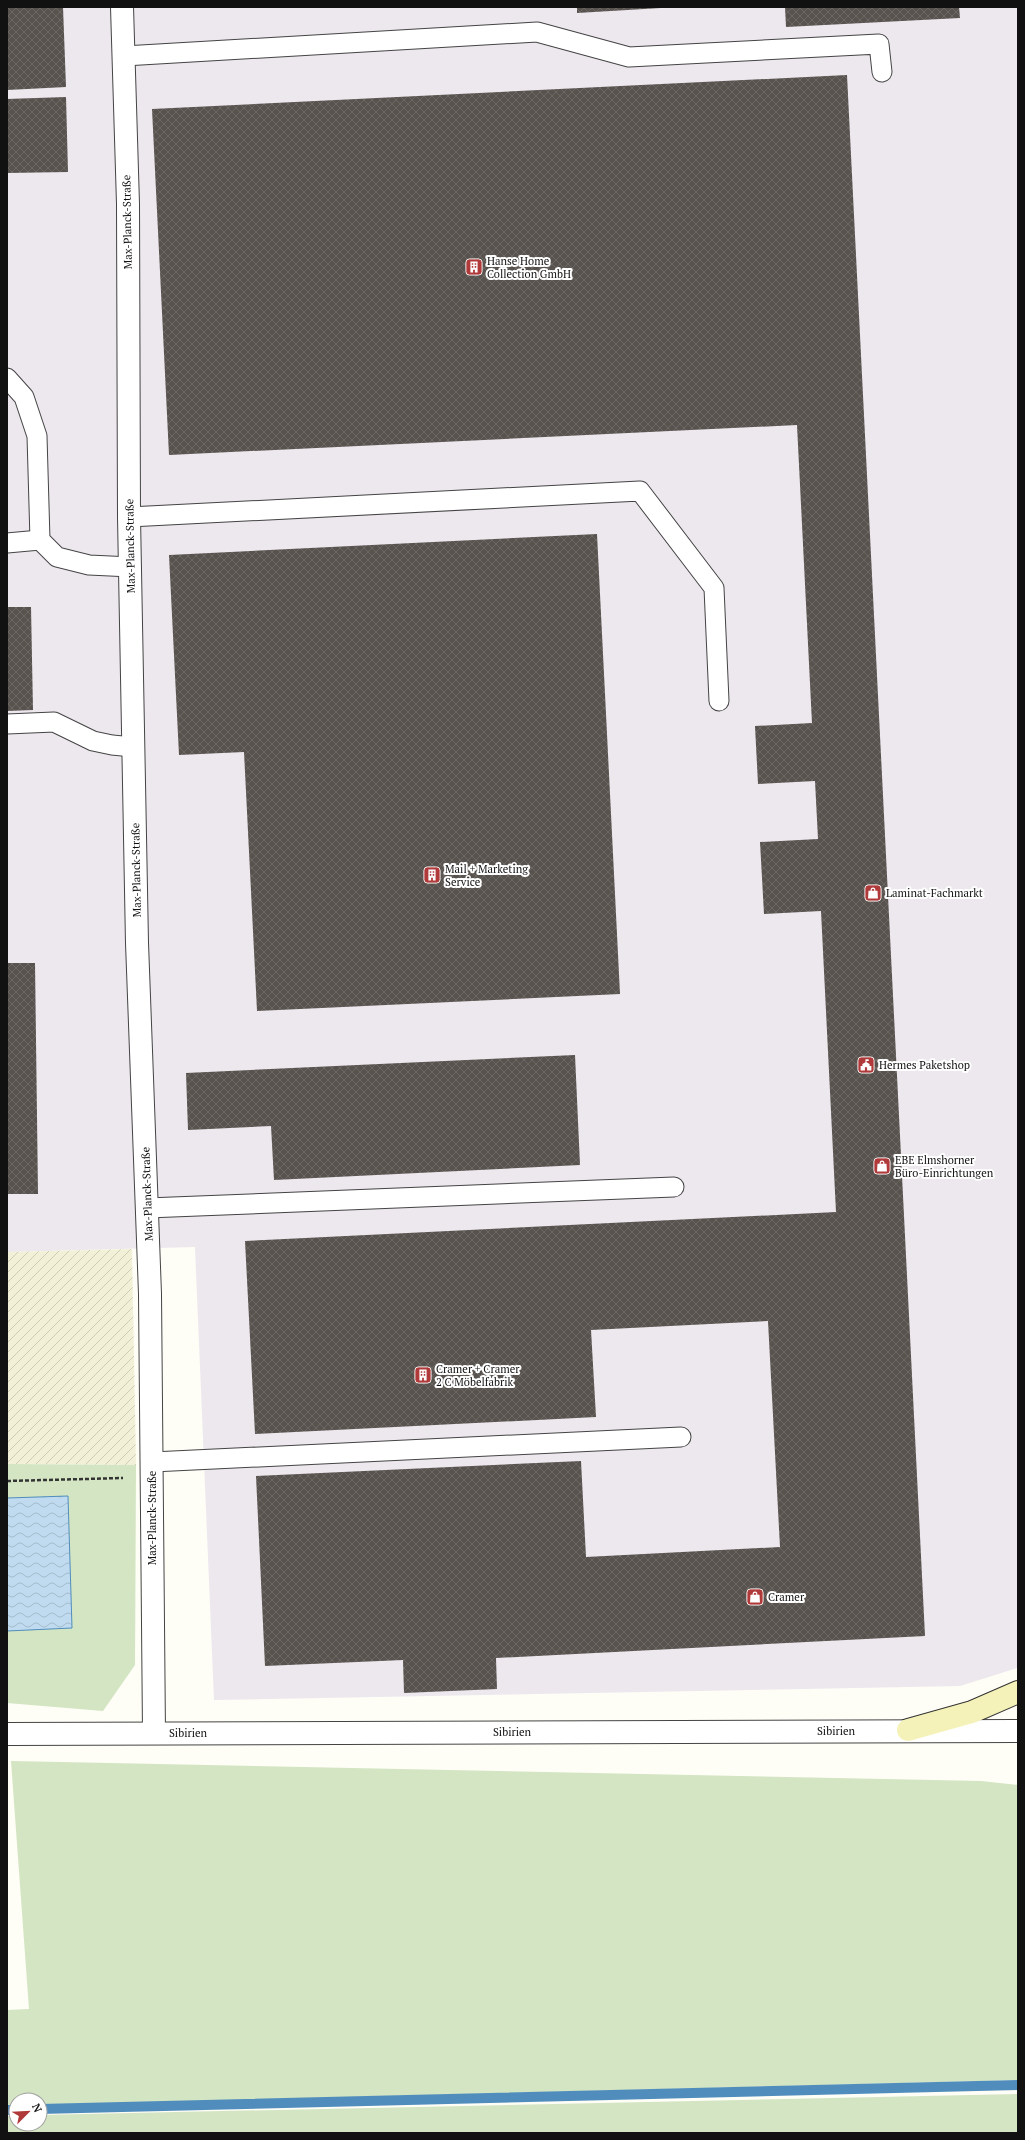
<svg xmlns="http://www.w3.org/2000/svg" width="1025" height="2140" font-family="'PT Serif',serif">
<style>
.industrial{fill:#ede7ee}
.farmland{fill:url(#farmland-furrows)}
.grass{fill:#d3e5c2}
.water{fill:url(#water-waves);stroke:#508dbd}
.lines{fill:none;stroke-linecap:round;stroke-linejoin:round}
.stream{stroke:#508dbd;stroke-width:10}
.building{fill:url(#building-cross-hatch)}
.service-casing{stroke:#444;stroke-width:21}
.minor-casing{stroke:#444;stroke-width:24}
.tertiary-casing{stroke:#444;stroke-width:24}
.secondary-casing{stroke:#333;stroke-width:24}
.path{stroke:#333;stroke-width:2.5;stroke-dasharray:4 2;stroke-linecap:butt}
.service{stroke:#fff;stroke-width:19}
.minor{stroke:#fff;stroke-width:22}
.tertiary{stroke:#fff;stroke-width:22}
.secondary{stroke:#f5f2b9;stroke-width:22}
.labels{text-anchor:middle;stroke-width:4;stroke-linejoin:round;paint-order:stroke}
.street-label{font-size:11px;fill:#111;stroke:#fff}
.poi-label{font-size:11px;fill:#111;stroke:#fff;text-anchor:start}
</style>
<defs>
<pattern id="farmland-furrows" width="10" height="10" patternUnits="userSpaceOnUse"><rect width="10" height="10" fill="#f2f1d8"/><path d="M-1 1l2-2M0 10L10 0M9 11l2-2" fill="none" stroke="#ceceb8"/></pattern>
<pattern id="water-waves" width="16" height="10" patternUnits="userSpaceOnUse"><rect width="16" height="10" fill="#c0dbef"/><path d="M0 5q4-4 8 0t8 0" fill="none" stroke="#a4bbcc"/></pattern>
<pattern id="building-cross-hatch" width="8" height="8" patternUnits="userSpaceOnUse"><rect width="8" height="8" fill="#58534e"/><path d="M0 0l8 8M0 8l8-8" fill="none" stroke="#6b6763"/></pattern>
</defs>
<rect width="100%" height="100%" fill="#fefdf6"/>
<polygon class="industrial" points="7,7 1018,7 1017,1668 960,1686 214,1700 195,1247 7,1252"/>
<polygon class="farmland" points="132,1249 136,1465 7,1464 7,1252"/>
<g class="grass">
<polygon points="7,1464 136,1465 135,1665 103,1711 7,1703"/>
<polygon points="11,1761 981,1781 1018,1785 1018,2080 40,2105 40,2100 16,2100 16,2106 7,2106 7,2010 29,2009"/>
<polygon points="1018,2094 1018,2133 7,2133 7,2116 16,2116 16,2124 40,2124 40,2115"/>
</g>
<polygon class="water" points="68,1496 72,1628 7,1631 7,1498"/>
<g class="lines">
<g class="stream">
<polyline points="40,2109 1018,2085"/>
<polyline points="7,2110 16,2110"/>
</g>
</g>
<g class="building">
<polygon points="7,7 63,7 66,87 7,90"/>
<polygon points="577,7 661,7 661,8 577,13"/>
<polygon points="785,7 959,7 960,18 786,27"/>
<polygon points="847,75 925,1636 496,1658 497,1689 404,1693 403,1660 265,1666 256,1476 581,1461 586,1557 780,1547 768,1321 591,1330 596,1417 255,1434 245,1241 836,1212 821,911 764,914 760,842 818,839 815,781 758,784 755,726 812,723 797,425 169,455 152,109"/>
<polygon points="66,97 68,172 7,173 7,99"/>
<polygon points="597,534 620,994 257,1011 244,752 179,755 169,555"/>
<polygon points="7,607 31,607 33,710 7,711"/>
<polygon points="7,963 35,963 38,1194 7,1194"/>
<polygon points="575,1055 580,1165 274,1180 271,1126 188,1130 186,1073"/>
</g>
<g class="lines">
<g class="service-casing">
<g id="service">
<polyline points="124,56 537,32 629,57 879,44 882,72"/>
<polyline points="7,378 24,397 37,436 40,540 57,557 89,565 131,567"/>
<polyline points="129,517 640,491 714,588 719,701"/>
<polyline points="7,543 40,540"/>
<polyline points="7,724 54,722 93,741 112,745 133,747"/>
<polyline points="147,1208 674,1187"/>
<polyline points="152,1462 681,1437"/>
</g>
</g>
<g class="minor-casing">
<polyline id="minor" points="122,7 128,204 129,517 137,943 150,1294 154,1733"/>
</g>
<g class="tertiary-casing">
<polyline id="tertiary" points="7,1734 1018,1731"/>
</g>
<g class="secondary-casing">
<polyline id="secondary" points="908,1730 972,1712 1018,1692"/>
</g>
<polyline class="path" points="7,1481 123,1478"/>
<use href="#service" class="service"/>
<use href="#minor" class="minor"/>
<use href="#tertiary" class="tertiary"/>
<use href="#secondary" class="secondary"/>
</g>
<defs>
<g id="building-square" transform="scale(0.9)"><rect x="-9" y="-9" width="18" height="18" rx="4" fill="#b03939" stroke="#fff"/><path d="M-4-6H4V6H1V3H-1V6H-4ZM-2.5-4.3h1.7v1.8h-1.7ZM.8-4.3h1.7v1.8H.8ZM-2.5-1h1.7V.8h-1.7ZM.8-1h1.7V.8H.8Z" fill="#fff"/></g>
<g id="shop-square" transform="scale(0.9)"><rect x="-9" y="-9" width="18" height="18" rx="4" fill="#b03939" stroke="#fff"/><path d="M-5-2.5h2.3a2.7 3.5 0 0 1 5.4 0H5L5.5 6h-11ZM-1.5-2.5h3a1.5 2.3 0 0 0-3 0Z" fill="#fff"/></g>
<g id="civic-square" transform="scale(0.9)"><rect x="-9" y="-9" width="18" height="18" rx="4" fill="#b03939" stroke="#fff"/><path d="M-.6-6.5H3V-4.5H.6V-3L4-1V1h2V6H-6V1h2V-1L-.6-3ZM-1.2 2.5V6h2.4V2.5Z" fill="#fff"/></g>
</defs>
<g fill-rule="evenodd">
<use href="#building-square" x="474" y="267"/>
<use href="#building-square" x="432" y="875"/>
<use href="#shop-square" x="873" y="893"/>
<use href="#civic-square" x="866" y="1065"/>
<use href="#shop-square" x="882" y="1166"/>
<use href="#building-square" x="423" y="1375"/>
<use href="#shop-square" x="755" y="1597"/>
</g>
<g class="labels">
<g class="street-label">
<text transform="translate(127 222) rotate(-91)" y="4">Max-Planck-Straße</text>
<text transform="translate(130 546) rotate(-91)" y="4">Max-Planck-Straße</text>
<text transform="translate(136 870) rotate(-91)" y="4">Max-Planck-Straße</text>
<text transform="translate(147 1194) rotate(-92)" y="4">Max-Planck-Straße</text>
<text transform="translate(152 1518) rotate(-90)" y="4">Max-Planck-Straße</text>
<text x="836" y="1735">Sibirien</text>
<text x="512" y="1736">Sibirien</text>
<text x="188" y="1737">Sibirien</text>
</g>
<g class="poi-label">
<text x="487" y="265">Hanse Home<tspan x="487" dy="13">Collection GmbH</tspan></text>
<text x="445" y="873">Mail + Marketing<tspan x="445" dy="13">Service</tspan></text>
<text x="886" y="897">Laminat-Fachmarkt</text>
<text x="879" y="1069">Hermes Paketshop</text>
<text x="895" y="1164">EBE Elmshorner<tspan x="895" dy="13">Büro-Einrichtungen</tspan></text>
<text x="436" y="1373">Cramer + Cramer<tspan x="436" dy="13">2 C Möbelfabrik</tspan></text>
<text x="768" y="1601">Cramer</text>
</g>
</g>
<rect width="1025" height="2140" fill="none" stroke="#111111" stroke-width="16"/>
<g transform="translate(28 2112) rotate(66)"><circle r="19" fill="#ffffff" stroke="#a0a0a0"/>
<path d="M0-3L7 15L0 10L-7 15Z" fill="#b03939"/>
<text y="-6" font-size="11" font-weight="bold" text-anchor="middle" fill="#111111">N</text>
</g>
</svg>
